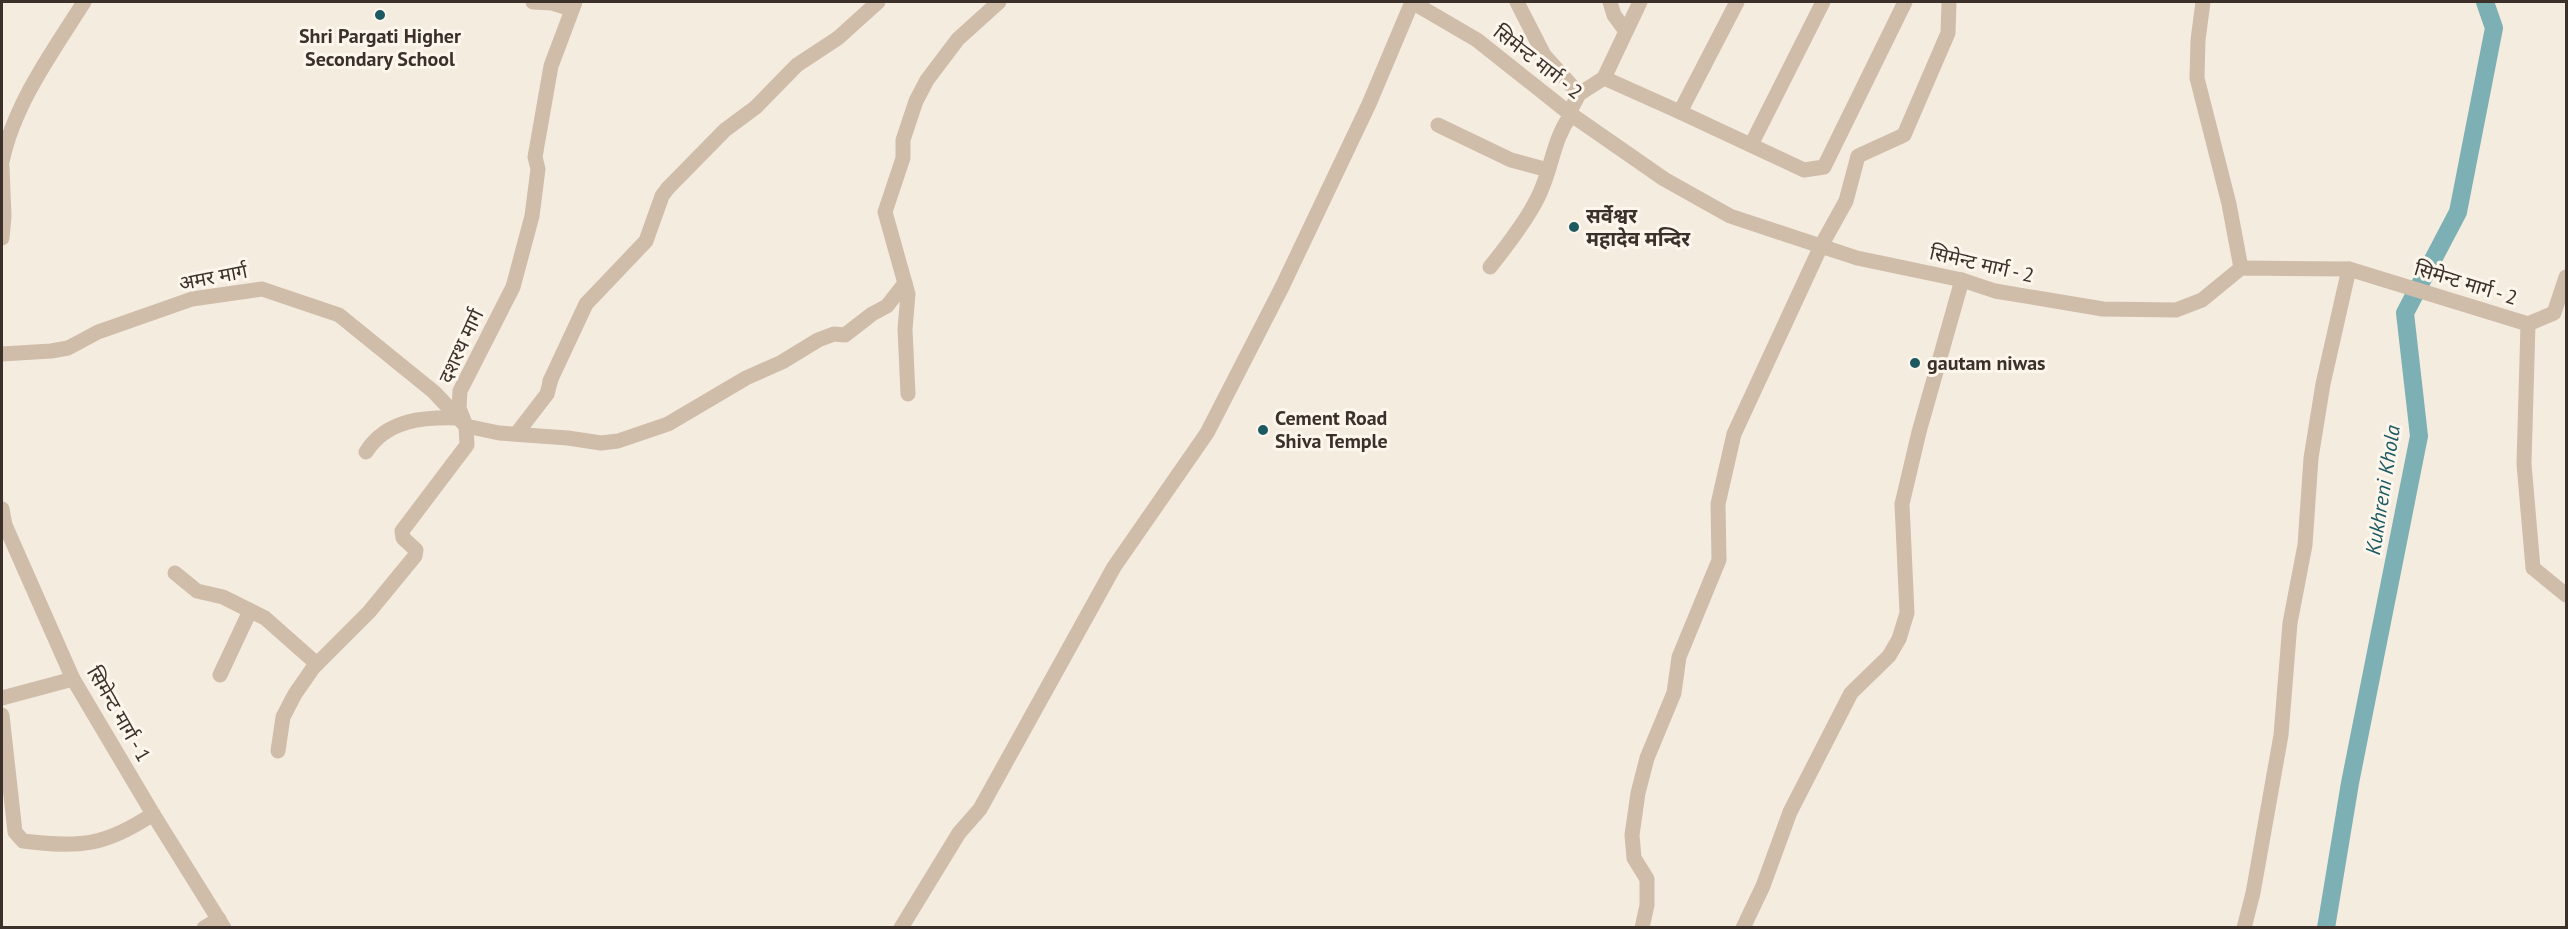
<svg xmlns="http://www.w3.org/2000/svg" width="2568" height="929" font-family="'PT Sans','Noto Sans Devanagari',sans-serif">
<style>
.lines{fill:none;stroke-linecap:round;stroke-linejoin:round}
.river{stroke:#7db0b4;stroke-width:18}
.minor{stroke:#cfbdaa;stroke-width:15}
.poi-dot{fill:#1c5961;stroke:#fcf6ed;stroke-width:2}
.labels{text-anchor:middle;stroke-width:6;stroke-linejoin:round;paint-order:stroke}
.poi-label{font-size:20px;font-weight:bold;fill:#3c312a;stroke:#fcf6ed;text-anchor:start}
.street-label{font-size:20px;fill:#3c312a;stroke:#fcf6ed}
.water-label{font-size:21px;font-style:italic;fill:#1c5961;stroke:#fcf6ed}
</style>
<rect width="100%" height="100%" fill="#f5ece0"/>
<g class="lines">
<polyline class="river" points="2326,928 2350,783 2419,436 2405,313 2458,212 2494,28 2485,2"/>
<g class="minor">
<polyline points="533,2 552,3 568,8 573,6"/>
<polyline points="1412,2 1477,40 1569,113 1664,179 1730,216 1857,258 1962,280 1995,291 2103,309 2176,310 2202,300 2241,268 2349,269 2528,324 2554,313 2566,277"/>
<polyline points="1517,2 1544,55 1579,94"/>
<polyline points="1610,2 1614,15 1625,30"/>
<polyline points="1737,2 1680,112 1804,170 1824,167 1905,2"/>
<polyline points="2203,2 2198,40 2197,78 2229,204 2241,268"/>
<polyline points="1604,78 1680,112"/>
<polyline points="1569,113 1579,94 1604,78 1640,2"/>
<polyline points="1438,125 1511,160 1548,170"/>
<polyline points="1751,145 1823,2"/>
<path d="M2,162C14,104 53,51 84,2"/>
<polyline points="2,167 4,216 2,238"/>
<path d="M1490,267C1506,247 1533,212 1542,188C1553,162 1554,138 1571,115"/>
<polyline points="2528,324 2524,464 2533,568 2566,595"/>
<polyline points="2,354 51,351 68,348 98,332 192,299 262,289 339,315 434,392 466,426 499,433 568,438 601,443 618,441 668,424 746,378 782,362 818,340 834,334 845,335 872,314 887,306 905,283"/>
<polyline points="550,381 586,304 646,241 662,196 668,188 725,130 756,107 797,65 838,38 878,2"/>
<polyline points="908,394 905,329 908,294 885,212 903,158 903,140 916,101 927,80 958,39 999,2"/>
<polyline points="517,433 547,394 551,379"/>
<path d="M366,452C387,419 424,417 459,418"/>
<polyline points="2,509 5,525 73,679 153,814 224,928"/>
<polyline points="175,573 197,591 223,597 265,618 317,664"/>
<polyline points="220,675 250,611"/>
<polyline points="2,698 73,679"/>
<path d="M2,715L15,832L23,841C80,848 105,846 153,814"/>
<polyline points="278,751 283,717 295,694 313,668 369,612 415,556 416,550 403,538 402,531 467,445 466,426 459,408 460,391 513,287 532,216 538,169 535,157 551,66 575,2"/>
<polyline points="204,928 219,919"/>
<polyline points="901,928 959,833 980,809 1114,567 1207,433 1282,287 1369,104 1412,2"/>
<polyline points="1642,928 1647,905 1647,879 1634,858 1632,835 1638,793 1647,758 1674,693 1679,657 1719,560 1718,504 1734,434 1821,246 1846,201 1858,156 1904,135 1948,33 1949,2"/>
<polyline points="1743,928 1763,886 1790,812 1851,693 1889,656 1899,639 1907,613 1902,504 1919,432 1962,280"/>
<polyline points="2244,928 2253,893 2281,735 2290,623 2305,545 2311,458 2323,384 2349,269"/>
</g>
</g>
<g class="poi-dot">
<circle cx="380" cy="15" r="6"/>
<circle cx="1574" cy="227" r="6"/>
<circle cx="1915" cy="363" r="6"/>
<circle cx="1263" cy="430" r="6"/>
</g>
<g class="labels">
<g class="poi-label">
<text x="380" y="43" text-anchor="middle">Shri Pargati Higher<tspan x="380" dy="23">Secondary School</tspan></text>
<text x="1586" y="223">सर्वेश्वर<tspan x="1586" dy="23">महादेव मन्दिर</tspan></text>
<text x="1927" y="370">gautam niwas</text>
<text x="1275" y="425">Cement Road<tspan x="1275" dy="23">Shiva Temple</tspan></text>
</g>
<g class="street-label">
<text transform="translate(1538 62) rotate(38)" y="7">सिमेन्ट मार्ग - 2</text>
<text transform="translate(1982 264) rotate(13)" y="7">सिमेन्ट मार्ग - 2</text>
<text transform="translate(213 277) rotate(-11)" y="7">अमर मार्ग</text>
<text transform="translate(2466 283) rotate(17)" y="7">सिमेन्ट मार्ग - 2</text>
<text transform="translate(461 346) rotate(-65)" y="7">दशरथ मार्ग</text>
<text transform="translate(119 714) rotate(60)" y="7">सिमेन्ट मार्ग - 1</text>
</g>
<g class="water-label">
<text transform="translate(2383 490) rotate(-81)" y="7">Kukhreni Khola</text>
</g>
</g>
<rect width="2568" height="929" fill="none" stroke="#3c312a" stroke-width="6"/>
</svg>
